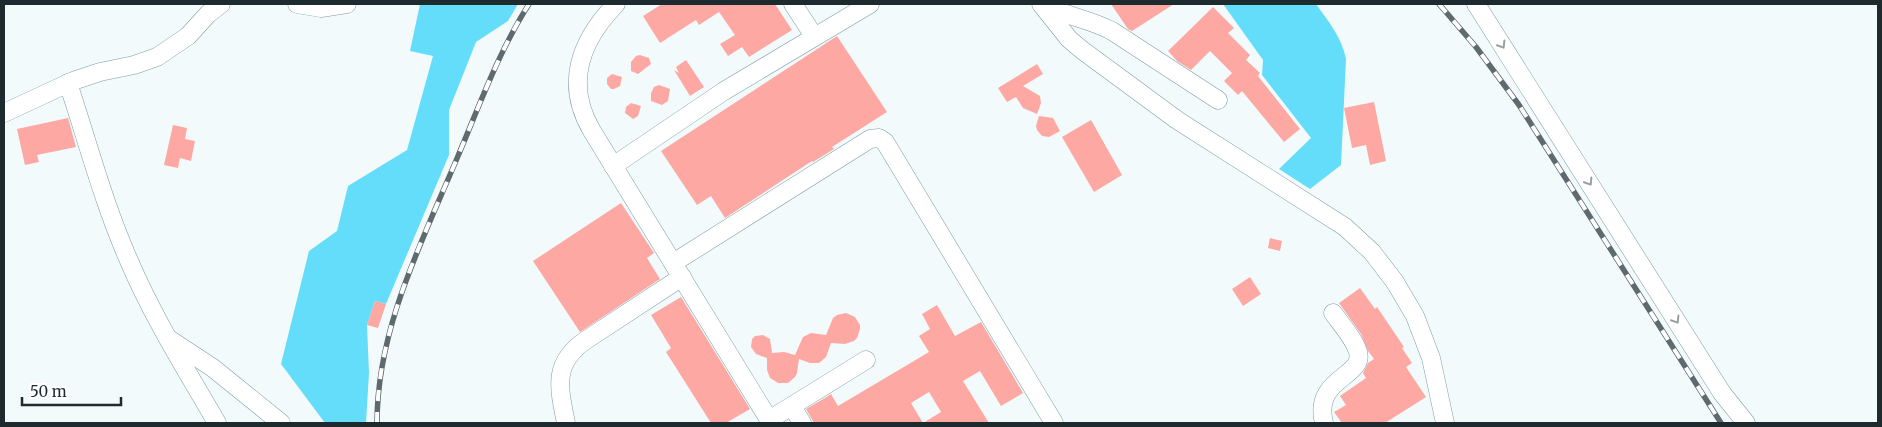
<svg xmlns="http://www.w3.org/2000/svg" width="1882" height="427" font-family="Merriweather,serif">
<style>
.green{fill:#64ddfb}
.building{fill:#fda8a3}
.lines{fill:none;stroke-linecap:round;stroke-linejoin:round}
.minor-casing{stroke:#7b9da7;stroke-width:19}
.minor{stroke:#fff;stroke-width:18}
.rail-casing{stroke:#5e6a6e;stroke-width:5.5}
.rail{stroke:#fff;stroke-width:4;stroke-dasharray:11;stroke-linecap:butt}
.oneway{stroke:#99a0a1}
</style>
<rect width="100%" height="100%" fill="#f3fafc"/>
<g class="green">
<polygon points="420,4 518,4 508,21 476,42 449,110 449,155 386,304 375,301 367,325 369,373 366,423 325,423 281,364 309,251 337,231 348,186 407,150 433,56 410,51"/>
<path d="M1223,4H1316C1329,22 1342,38 1346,59L1341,165L1310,189L1279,169L1311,138L1262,75L1263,60Z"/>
</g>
<g class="building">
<polygon points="662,4 775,4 792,30 749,57 742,47 728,56 720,44 735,35 719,12 699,25 696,20 660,43 643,16"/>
<polygon points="1111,4 1174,4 1132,31 1128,29"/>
<polygon points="1213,7 1234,28 1228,33 1250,55 1246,60 1260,73 1258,76 1300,129 1284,142 1242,91 1238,95 1224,81 1232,73 1210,51 1191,70 1177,61 1168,51"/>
<polygon points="837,36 887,112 832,147 834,149 813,162 812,161 725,218 711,196 697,205 661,151"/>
<polygon points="640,55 649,58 651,64 638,74 631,71 631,62 636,56"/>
<polygon points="686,60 704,87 690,96 674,70 679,73 676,67"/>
<polygon points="1037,64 1043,74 1023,86 1040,96 1041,103 1037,114 1023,108 1016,97 1007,102 998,88"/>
<polygon points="612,74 622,77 620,86 614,89 611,89 607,84 607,78"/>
<polygon points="659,85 670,89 668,101 662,105 651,101 651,93 654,87"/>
<polygon points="1374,102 1386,161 1370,165 1366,145 1352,148 1344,108"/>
<polygon points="631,103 641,106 638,116 633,119 625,113 626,107"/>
<polygon points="1039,116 1053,118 1060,131 1049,137 1042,136 1037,130 1036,126"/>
<polygon points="68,118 76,147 37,155 39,162 25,165 17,129"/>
<polygon points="1091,120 1122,175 1094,192 1062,137"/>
<polygon points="173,125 187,128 185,139 195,141 191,161 180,158 178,168 164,165"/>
<polygon points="621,203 654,253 647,258 660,279 580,332 533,261"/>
<polygon points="1270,238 1282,241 1280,251 1268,248"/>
<polygon points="1250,277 1261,294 1243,306 1232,289"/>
<polygon points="1360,288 1375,309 1377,307 1404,347 1402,348 1412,363 1406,367 1426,397 1385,423 1342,423 1334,412 1346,405 1340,396 1366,378 1363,373 1368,363 1374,359 1368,351 1361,334 1339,303"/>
<polygon points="681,297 750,409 726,423 711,423 666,352 671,348 651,315"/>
<polygon points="375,301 386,304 378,328 367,325"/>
<polygon points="937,305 955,336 981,322 1023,393 1001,406 980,371 963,381 989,423 923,423 941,412 929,392 911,403 923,423 814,423 806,409 825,398 831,394 838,406 929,352 919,336 930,329 922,314"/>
<polygon points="846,313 855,317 860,325 860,329 857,338 854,341 845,344 831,343 826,357 819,363 810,363 799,359 797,373 795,377 788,383 778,383 770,378 767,370 767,358 756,354 751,347 752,339 755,336 763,335 770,339 772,353 784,352 795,355 803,337 811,333 826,335 833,318 837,315"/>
</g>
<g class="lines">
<g class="minor-casing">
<g id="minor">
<polyline points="297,4 321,8 347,4"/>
<path d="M616,4C580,41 564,84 592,131L771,423"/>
<polyline points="793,4 814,36"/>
<polyline points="1041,4 1069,39 1082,50 1177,120 1345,227 1372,252 1395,282 1415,316 1431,358 1445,423"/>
<path d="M1042,4C1064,16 1090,19 1112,31L1218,100"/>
<polyline points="1476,4 1722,393 1746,423"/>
<path d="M68,83C88,143 104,205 130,263C154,319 187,371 217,423"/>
<polyline points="4,113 73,81 100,72 134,65 157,57 188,36 208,14 221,4"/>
<polyline points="613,166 724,91 870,4"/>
<polyline points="673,263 870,139 879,138 885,142 1054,423"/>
<polyline points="169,339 213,368 281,423"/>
<polyline points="792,406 802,423"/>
<polyline points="769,420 866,360"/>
<path d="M566,423C559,388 552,363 586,340L682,277"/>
<path d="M1324,423C1312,376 1369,377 1357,349C1352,336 1341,324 1333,313"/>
</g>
</g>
<use href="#minor" class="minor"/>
<g class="rail-casing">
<g id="rail">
<polyline points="1439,4 1476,47 1519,105 1721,423"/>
<path d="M377,423C377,328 422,242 458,156C480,104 499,51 529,4"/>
</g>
</g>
<use href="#rail" class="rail"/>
</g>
<defs><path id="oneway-chevron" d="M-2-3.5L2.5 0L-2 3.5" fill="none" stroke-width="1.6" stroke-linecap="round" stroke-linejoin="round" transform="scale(1.25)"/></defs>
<g class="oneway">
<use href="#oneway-chevron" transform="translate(1502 45) rotate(58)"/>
<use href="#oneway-chevron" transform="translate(1589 182) rotate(58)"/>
<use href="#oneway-chevron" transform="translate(1676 320) rotate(58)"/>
</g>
<rect width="1882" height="427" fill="none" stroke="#1d2b2f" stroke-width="10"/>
<path d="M22 397v8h99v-8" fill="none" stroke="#1d2b2f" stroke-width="2.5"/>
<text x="30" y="397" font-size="15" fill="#1d2b2f" stroke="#ffffff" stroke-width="4" paint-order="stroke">50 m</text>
</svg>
